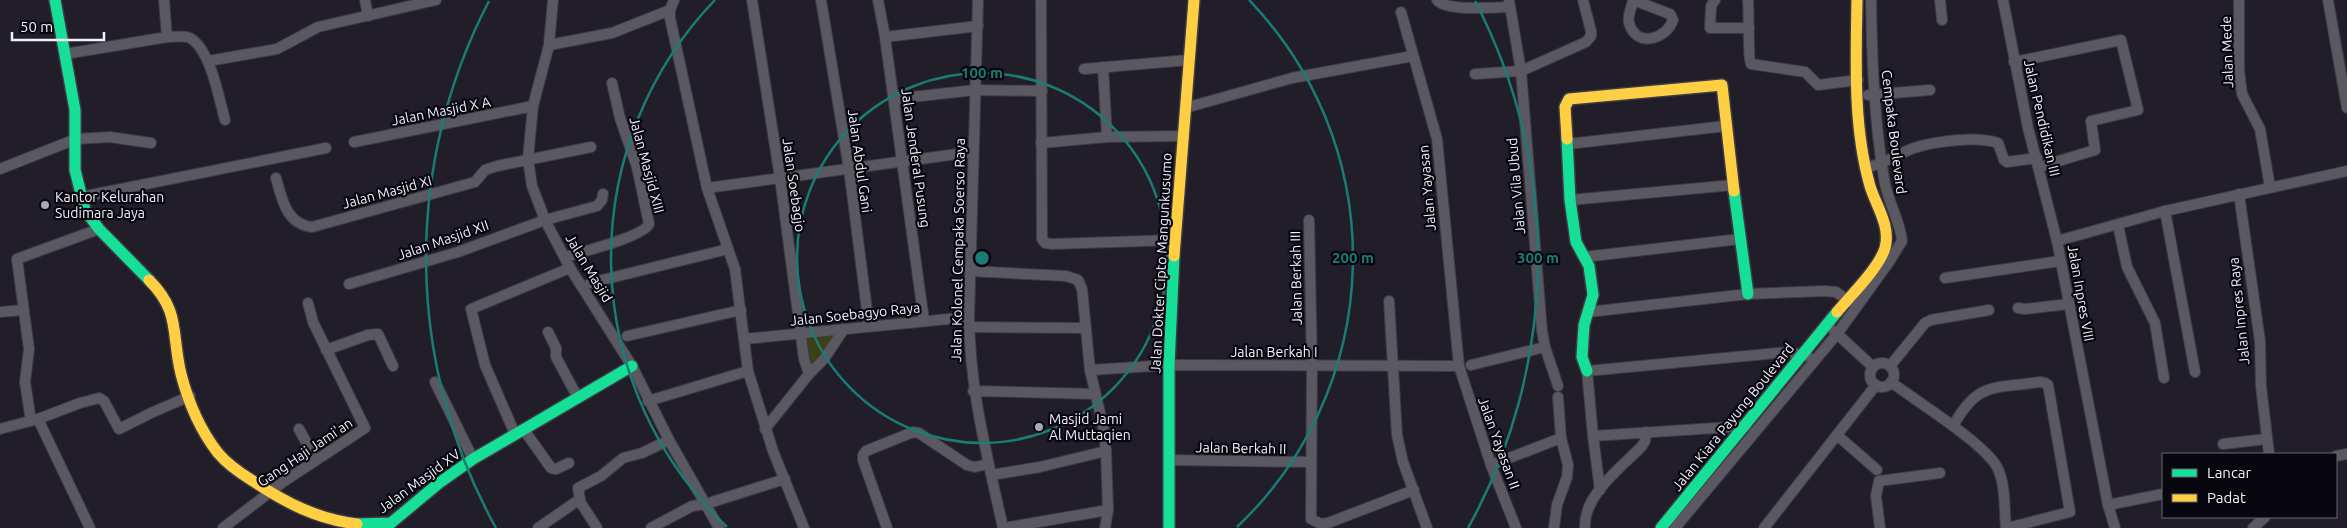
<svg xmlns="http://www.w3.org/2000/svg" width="2347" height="528" font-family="Ubuntu,sans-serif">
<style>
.green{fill:#3d4012}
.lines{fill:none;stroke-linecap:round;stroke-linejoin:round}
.street-casing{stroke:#3d3b45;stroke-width:12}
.fast-casing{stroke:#3d3b45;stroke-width:14}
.slow-casing{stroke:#3d3b45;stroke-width:14}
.street{stroke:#5a5961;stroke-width:10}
.fast{stroke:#16e098;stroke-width:11}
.slow{stroke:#ffcf43;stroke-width:11}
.ring{fill:none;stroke:#1a7c75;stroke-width:2.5}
.poi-dot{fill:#aaa6b4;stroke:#08060f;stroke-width:2}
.labels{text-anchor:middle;stroke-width:4.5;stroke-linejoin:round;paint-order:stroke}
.street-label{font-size:14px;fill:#f3f0fe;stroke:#08060f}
.poi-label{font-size:14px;fill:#f3f0fe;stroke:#08060f;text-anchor:start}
.centre{fill:#1a7c75;stroke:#08060f;stroke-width:2.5}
.ring-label{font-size:15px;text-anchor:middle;font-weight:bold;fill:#1a7c75;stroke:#08060f;stroke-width:4.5;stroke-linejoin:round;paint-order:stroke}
</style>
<rect width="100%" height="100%" fill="#211e2a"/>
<polygon class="green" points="842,329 813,369 801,333"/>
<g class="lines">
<g class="street-casing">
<g id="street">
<polyline points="164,0 167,37"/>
<polyline points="365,0 368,16"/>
<polyline points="553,0 549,45 533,106 528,159 532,186 545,220 570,268 632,366 669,440 719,528"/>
<polyline points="674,0 670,10 670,18 707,188 735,269 748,371 773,451 804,528"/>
<polyline points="752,0 780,178 804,359 809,374 824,359 844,329"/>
<polyline points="821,0 849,169 869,326"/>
<polyline points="878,0 885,37 924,321"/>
<path d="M978,0L969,317C970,392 987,455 1003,528"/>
<polyline points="1041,0 1042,239 1045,243 1052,244 1175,240"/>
<path d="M1437,0C1446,12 1493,7 1510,7"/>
<polyline points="1509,0 1521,71 1542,331 1545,347 1558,386"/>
<path d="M1633,0L1670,14L1673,20C1666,40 1636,48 1629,23C1627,16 1632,7 1633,0Z"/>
<polyline points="1715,0 1711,6 1710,28 1749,28"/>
<path d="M1748,0C1749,10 1748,60 1751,64L1805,72L1818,85L1858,80"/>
<polyline points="1940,0 1942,20"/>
<polyline points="2003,0 2028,128 2057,241 2108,505 2115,528"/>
<polyline points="2239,0 2239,70 2242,94 2260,129 2270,187"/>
<polyline points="2328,0 2347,108"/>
<polyline points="1401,12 1437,139 1459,366 1491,465 1516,528"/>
<polyline points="885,37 978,26"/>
<polyline points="549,45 612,33 670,10"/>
<path d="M65,54L167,37C174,37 184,35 190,38C211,50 219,99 225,120"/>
<polyline points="208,61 277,49 318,27 436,0"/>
<polyline points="2014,62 2121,40 2138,110 2091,121 2095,150 2039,167"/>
<polyline points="1103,67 1107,137"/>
<polyline points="1084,69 1188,60"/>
<polyline points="1475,74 1521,71 1586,42 1591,36 1591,31 1583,0"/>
<polyline points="1868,95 1930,90"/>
<polyline points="894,99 975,90 1042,91"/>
<polyline points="1185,108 1292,78 1413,56"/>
<polyline points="354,142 533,106"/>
<polyline points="1041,143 1107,137 1183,136"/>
<polyline points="1568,144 1726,126"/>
<path d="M1867,167C1887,164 1896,154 1914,148C1936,141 1976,136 1998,143L2004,160L2007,162L2037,158"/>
<polyline points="0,169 76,139 110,137 151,143"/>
<path d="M276,178C282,199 286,224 312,227L475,182L485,170L497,166L591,147"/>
<polyline points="707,188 972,152"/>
<polyline points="2239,194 2260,341 2261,386 2269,454"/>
<polyline points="81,197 326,148"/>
<polyline points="1570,200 1733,185"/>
<polyline points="2165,211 2195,372"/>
<polyline points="1309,220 1312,365 1311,519 1321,524 1328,523 1414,490"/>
<polyline points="2118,225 2127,267 2155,323 2164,378"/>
<polyline points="2057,241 2165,211 2347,171"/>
<path d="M565,257C581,252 643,237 649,224L637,167L620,118L612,83"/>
<polyline points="1584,257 1740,239"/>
<polyline points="970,271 1066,276 1078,280 1082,289 1090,370 1103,426 1106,451 1108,510 1105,528"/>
<polyline points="1945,278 2060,261"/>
<polyline points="590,283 728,249"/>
<polyline points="349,284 458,252 545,220 597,206 602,200 603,194"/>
<polyline points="1389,301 1397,435 1403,462 1427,528"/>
<polyline points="2018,308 2025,309 2069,304"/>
<polyline points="0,312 23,310"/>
<polyline points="1588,312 1748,294 1825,291 1836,292 1850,302"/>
<polyline points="969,327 1085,328"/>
<polyline points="1834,331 1873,367"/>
<polyline points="548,332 556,348 556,357 578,398"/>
<polyline points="627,336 741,310"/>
<polyline points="745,339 969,317"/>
<polyline points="326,350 368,335 378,334 393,366"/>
<circle cx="1882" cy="375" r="12"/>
<polyline points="1471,365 1545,347"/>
<polyline points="1890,366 1925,323 1931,320 1989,310"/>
<polyline points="1090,370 1169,365 1459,366"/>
<polyline points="435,382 473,459"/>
<path d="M1891,382C1916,401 1984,443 1997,467C2006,484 2004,509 2006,528"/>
<polyline points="973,391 1095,394"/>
<polyline points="648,401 748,371"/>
<polyline points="38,419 80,403 99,398 104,401 119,429 151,413 190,396"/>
<polyline points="31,421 25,382 29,349 17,259 99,229"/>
<path d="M1953,426C1978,381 1993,389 2040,382L2045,383L2048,385L2070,512L2007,528"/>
<polyline points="0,429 38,419 90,528"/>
<polyline points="299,429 316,460"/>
<polyline points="765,429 809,374"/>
<polyline points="524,430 551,468 556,469 569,463"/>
<polyline points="515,434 485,365 471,309 570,268"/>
<polyline points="1837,435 1877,470"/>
<polyline points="1593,436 1746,426"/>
<polyline points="2223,444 2266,439"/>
<polyline points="2336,456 2347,454"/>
<polyline points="1170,460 1311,462"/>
<polyline points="1491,465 1561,438"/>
<polyline points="991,475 1040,467 1106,451"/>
<polyline points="1600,490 1593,436 1587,371 1788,352 1808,356"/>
<polyline points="579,500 597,528"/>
<polyline points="712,502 785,479"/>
<polyline points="2108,505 2163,494"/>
<polyline points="223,528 283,482 365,428 313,322 308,303"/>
<polyline points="538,528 580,499 578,488 601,476 623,458 642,453 669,440"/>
<polyline points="651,528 692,506 706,504"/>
<polyline points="887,528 863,460 863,455 866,451 913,432 919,433 967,465 975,467 988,464"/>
<polyline points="1004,528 1108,510"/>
<polyline points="1554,528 1557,505 1567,477 1568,465 1561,438 1558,397"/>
<path d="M1585,528C1583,495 1621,468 1642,446L1645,441L1646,432"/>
<path d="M1675,528L1837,334L1889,262L1902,241C1900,220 1887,200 1884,179C1874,119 1872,60 1871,0"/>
<polyline points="1764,528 1876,385"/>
<polyline points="1880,528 1876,496 1879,481 1940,473"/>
<polyline points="2253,528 2265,517"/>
</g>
</g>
<g class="fast-casing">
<g id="fast">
<polyline points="55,0 75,110 75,170 85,210 99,229 149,280"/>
<polyline points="1567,139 1570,200 1576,242 1589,266 1593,295 1584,325 1582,357 1587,371"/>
<polyline points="1734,191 1748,294"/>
<polyline points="357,524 391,523 439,483 473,459 632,366"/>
<polyline points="1169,528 1169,365 1174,256"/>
<polyline points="1661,528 1837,312"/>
</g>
</g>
<g class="slow-casing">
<g id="slow">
<polyline points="1567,139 1565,107 1569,99 1722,85 1734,191"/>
<polyline points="1174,256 1194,0"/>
<path d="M149,280C181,312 171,333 181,374C188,401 200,430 218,453C228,465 240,473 253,481C286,503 317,519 357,524"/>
<path d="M1837,312C1851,295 1879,268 1885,248C1891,226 1876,206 1870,186C1853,127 1856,61 1857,0"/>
</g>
</g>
<use href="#street" class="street"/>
<use href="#fast" class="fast"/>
<use href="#slow" class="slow"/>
</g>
<g class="ring">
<circle cx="982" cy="258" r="185"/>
<path d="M727 527A371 371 0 0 1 715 0M1249 0A371 371 0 0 1 1237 527"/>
<path d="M496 528A556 556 0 0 1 489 1M1475 1A556 556 0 0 1 1468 528"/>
</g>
<g class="poi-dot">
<circle cx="45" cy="205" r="5"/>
<circle cx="1039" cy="427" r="5"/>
</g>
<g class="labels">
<g class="street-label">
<text transform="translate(2227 52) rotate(-92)" y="5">Jalan Mede</text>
<text transform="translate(441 111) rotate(-11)" y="5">Jalan Masjid X A</text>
<text transform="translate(2042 118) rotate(77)" y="5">Jalan Pendidikan III</text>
<text transform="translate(1894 132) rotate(83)" y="5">Cempaka Boulevard</text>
<text transform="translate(916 158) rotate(82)" y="5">Jalan Jenderal Pusung</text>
<text transform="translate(860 161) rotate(82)" y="5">Jalan Abdul Gani</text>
<text transform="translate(647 165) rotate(75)" y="5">Jalan Masjid XIII</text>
<text transform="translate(794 185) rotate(82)" y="5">Jalan Soebagjo</text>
<text transform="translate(1516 186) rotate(-95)" y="5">Jalan Vila Ubud</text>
<text transform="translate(1427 188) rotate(-95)" y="5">Jalan Yayasan</text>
<text transform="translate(387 192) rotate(-15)" y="5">Jalan Masjid XI</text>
<text transform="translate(443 240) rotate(-19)" y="5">Jalan Masjid XII</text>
<text transform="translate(958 250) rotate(-89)" y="5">Jalan Kolonel Cempaka Soerso Raya</text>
<text transform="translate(1161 263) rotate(-87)" y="5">Jalan Dokter Cipto Mangunkusumo</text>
<text transform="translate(589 268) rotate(59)" y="5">Jalan Masjid</text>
<text transform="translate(1296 278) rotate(-91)" y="5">Jalan Berkah III</text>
<text transform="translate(2081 293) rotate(80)" y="5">Jalan Inpres VIII</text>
<text transform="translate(2239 311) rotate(-96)" y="5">Jalan Inpres Raya</text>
<text transform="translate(855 314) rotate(-6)" y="5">Jalan Soebagyo Raya</text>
<text x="1274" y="357">Jalan Berkah I</text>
<text transform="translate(1733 417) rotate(-51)" y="5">Jalan Kiara Payung Boulevard</text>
<text transform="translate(1499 443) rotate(70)" y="5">Jalan Yayasan II</text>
<text transform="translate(1241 448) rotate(1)" y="5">Jalan Berkah II</text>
<text transform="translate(305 452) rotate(-34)" y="5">Gang Haji Jami'an</text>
<text transform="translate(419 481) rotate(-36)" y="5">Jalan Masjid XV</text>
</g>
<g class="poi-label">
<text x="55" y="202">Kantor Kelurahan<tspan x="55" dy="16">Sudimara Jaya</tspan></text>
<text x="1049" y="424">Masjid Jami<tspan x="1049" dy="16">Al Muttaqien</tspan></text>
</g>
</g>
<circle cx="982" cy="258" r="8" class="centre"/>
<g class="ring-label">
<text x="982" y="78">100 m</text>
<text x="1353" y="263">200 m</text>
<text x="1538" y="263">300 m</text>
</g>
<rect x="2162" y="453" width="175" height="65" fill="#08060f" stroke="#66646f"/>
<rect x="2172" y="469" width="25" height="8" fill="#16e098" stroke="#66646f"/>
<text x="2207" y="478" font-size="15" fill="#f3f0fe">Lancar</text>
<rect x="2172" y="494" width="25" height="8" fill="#ffcf43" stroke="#66646f"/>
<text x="2207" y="503" font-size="15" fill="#f3f0fe">Padat</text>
<path d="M12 32v8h92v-8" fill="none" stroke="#f3f0fe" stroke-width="2.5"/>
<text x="20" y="32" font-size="15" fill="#f3f0fe" stroke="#08060f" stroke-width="4" paint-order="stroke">50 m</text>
</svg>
